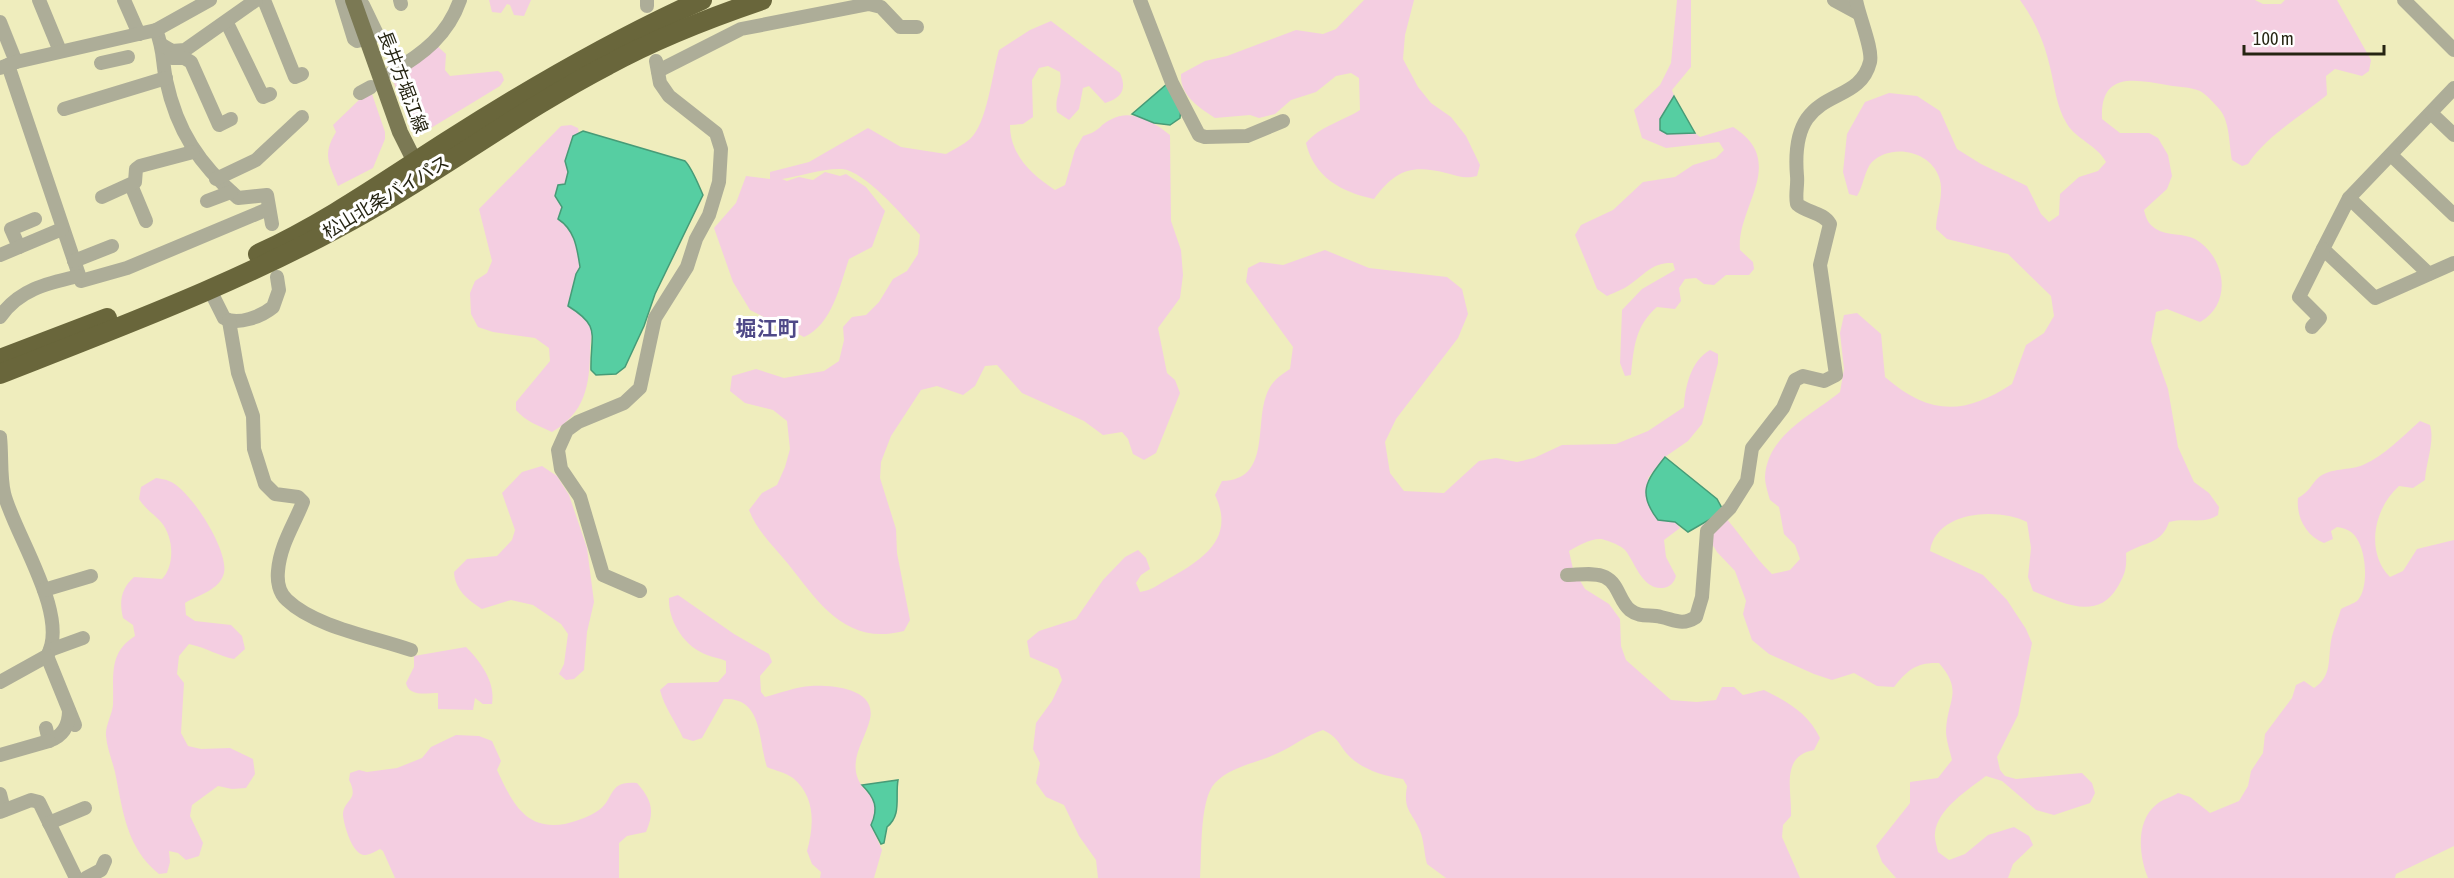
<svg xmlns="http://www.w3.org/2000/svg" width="2454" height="878" font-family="'Asap Condensed','Noto Sans JP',sans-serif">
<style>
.green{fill:#f4cee1}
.water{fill:#56cea2;stroke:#479b77;stroke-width:1.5}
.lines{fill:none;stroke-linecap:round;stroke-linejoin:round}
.minor{stroke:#adad98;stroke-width:14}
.major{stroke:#7b7954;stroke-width:16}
.highway{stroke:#69663b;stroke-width:20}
.labels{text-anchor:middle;stroke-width:6;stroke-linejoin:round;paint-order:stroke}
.street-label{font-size:18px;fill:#252412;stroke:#fff}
.quarter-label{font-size:21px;font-weight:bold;fill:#4f4987;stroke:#fff}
</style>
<rect width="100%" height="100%" fill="#efedbd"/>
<g class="green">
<polygon points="489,0 531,0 524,16 514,15 510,5 507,4 501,13 492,12"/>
<path d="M1364,0H1414L1405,35L1403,59L1418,87L1431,103L1451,117L1466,136L1480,165L1477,176C1465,179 1458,176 1446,173C1410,164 1395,171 1374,199C1341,192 1314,177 1306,143C1320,126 1341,122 1360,110L1359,78L1351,73L1336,76L1316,92L1291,100L1275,114L1259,118L1250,115L1215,118C1199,107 1180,96 1181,74L1205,61L1227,56L1296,30L1323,34L1336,29Z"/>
<path d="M1677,0H1691V67L1672,90L1674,96L1660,119L1667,134L1695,133L1700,137L1733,127C1789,162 1736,207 1740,250L1753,262L1754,269L1749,275H1726L1714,285L1704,284L1696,278L1685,279L1679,288L1681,301L1675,309L1657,307C1635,326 1634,347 1631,375L1625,376L1620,363L1622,310L1642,289L1675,270L1673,263C1654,262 1647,272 1632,283C1625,289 1615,292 1607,296L1597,289L1575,235L1581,225L1613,210L1643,182L1675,177L1693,165L1716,158L1724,150L1719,142L1666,148L1642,138L1634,110L1660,85L1671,63Z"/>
<path d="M2020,0H2255L2263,4H2281L2285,0H2337L2371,60L2369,71L2362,76L2335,69L2326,76L2327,95C2300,117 2267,135 2248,164L2242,166L2232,160C2229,145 2230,122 2220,110C2215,104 2206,94 2200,91C2191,87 2177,87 2167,85C2133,79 2100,72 2102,119L2120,133H2149L2158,138L2168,155L2172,176L2167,189L2144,210C2146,218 2148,224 2156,229C2167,236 2184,233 2195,239C2226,257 2233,304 2200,322L2167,309L2156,312L2151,341L2168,389L2178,447L2194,482L2209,493L2219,507L2218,515C2203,525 2186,517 2169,522C2162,544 2144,542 2126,553C2127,568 2125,574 2117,588C2097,621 2063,603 2033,591L2028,577L2031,548L2027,522C1997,507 1936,511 1930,551L1983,575L2007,600L2026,629L2032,643L2018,715L1997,757L2000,770L2005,776L2016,779L2082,773L2092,783L2095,793L2090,803L2054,815L2036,810L2002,781L1986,776C1969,789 1937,809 1935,833C1934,839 1937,846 1938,852L1949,860L1965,854L1988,835L2014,827L2029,836L2033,845L2013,864L2008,878H1896L1882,862L1876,846L1910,803V782L1938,778L1952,760C1950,751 1946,740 1946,731C1947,700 1964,692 1939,663C1917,662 1907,670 1894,687L1877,686L1854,673L1832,680L1814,674L1769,654L1752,640L1743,614L1746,601L1735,571L1717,552L1701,526L1721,513C1740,532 1752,555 1772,574L1790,570L1800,559L1795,545L1784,534L1779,507L1770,500C1768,493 1765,484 1765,477C1767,435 1812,415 1840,392L1844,369L1840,333L1844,315L1857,313L1881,334L1885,377C1929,415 1963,416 2012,384L2026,345L2044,333L2054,316L2051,296L2008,254L1947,239L1936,229C1936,213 1945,193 1939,177C1930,151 1892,143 1872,162C1865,169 1863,187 1857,196L1849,194L1843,172L1847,134L1865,102L1889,93L1917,96L1940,111L1957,149L1981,164L2027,186L2041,214L2049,222L2059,215L2060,194L2079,177L2098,171L2106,162C2097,145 2077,140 2067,124C2056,106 2055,87 2050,67C2044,41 2035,21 2020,0Z"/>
<path d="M1051,21L1120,73C1127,89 1122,98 1105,103L1089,86L1083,88L1079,109L1069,120L1057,112C1054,95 1063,91 1060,72L1048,66L1039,68L1032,80L1033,117L1023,124L1010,125C1010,155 1032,175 1055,190L1065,185L1075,150L1083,136C1101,131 1098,126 1110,120C1132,108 1152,121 1170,135L1171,221L1181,250L1183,275L1180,298L1158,328L1167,373L1175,380L1180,393L1156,453L1144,460L1133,454L1128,439L1122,432L1103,435L1084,421L1022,393L997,365L985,366L975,386L963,395L937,386L921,390L891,436L881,462L880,478L896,529L897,553L910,620L904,631C846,646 819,603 789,565C774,546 758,533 749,510L762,493L777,485L785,467L790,449L787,421L773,410L745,403L730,391L732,376L756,369L784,378L824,371L839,361L844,340L843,327L852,317L866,315L879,302L893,279L907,271L918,254L920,235C904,217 865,171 842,169C823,168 801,176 782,179L787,181L799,177L813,180L825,172L840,176L846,174L866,187L885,211L872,247L849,259C840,285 832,325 804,337L750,310L733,282L714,228L736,203L746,176L770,179V172L809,162L868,128L901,147L946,154C954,149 963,145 970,139C987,124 992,74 999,50L1030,30Z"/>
<polygon points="436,45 446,54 445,70 450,76 498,71 502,74 504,80 500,86 431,128 410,124 392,78"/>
<path d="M372,94L385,132V139L373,168L338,186C329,163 322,155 336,132L333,125L359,100Z"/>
<path d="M571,125L578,128L579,133L573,136L565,161L568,172L562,206L575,240L581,267L576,274L568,306C575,311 590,317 592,326C593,333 590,342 590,349C590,385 585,413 552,432C539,426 525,421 516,410V402L550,361L549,348L535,338L493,332L478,327L471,314L470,293L475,281L487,273L492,261L479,209L561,126Z"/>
<path d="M1325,250L1369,268L1447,277L1462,289L1468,314L1458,338L1396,419L1385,442L1390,473L1404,491L1444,493L1479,461L1496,458L1517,462L1534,458L1562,445L1616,444L1648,431L1684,407C1685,386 1691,361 1710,350L1718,354V363L1702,424L1688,441L1665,457L1648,478L1664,520L1675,522L1680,528L1664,540L1666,557L1676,576C1674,583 1670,587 1663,588C1642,590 1635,562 1625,550C1622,546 1605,539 1600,539C1589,539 1578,546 1569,551L1573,569L1585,589L1609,604L1620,619L1621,646L1626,660L1671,700L1697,702L1716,700L1722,687H1734L1743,695L1764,690C1788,702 1808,713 1820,738L1814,750C1780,756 1792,790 1791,816L1783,825L1782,837L1800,878H1446L1427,864C1424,853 1424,840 1420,831C1411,810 1403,811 1407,786L1403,779C1384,776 1364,770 1350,757C1338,745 1340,738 1323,730C1306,735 1294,746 1278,753C1258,763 1231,766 1215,783C1199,800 1202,855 1200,878H1098L1096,860L1079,836L1064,805L1046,797L1036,783L1040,763L1033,749L1036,723L1052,701L1062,680L1058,669L1030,657L1027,641L1039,631L1076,619L1103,580L1125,557L1138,550L1146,558L1150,569L1141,575L1136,583L1140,592C1153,590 1157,585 1168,579C1202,560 1236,539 1215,495L1222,481C1270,480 1255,427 1266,396C1270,383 1279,376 1290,369L1293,347L1246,282L1248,268L1260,262L1283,265Z"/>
<path d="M2420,421L2430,425C2435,442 2426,462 2425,480L2413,488L2399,486C2374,508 2365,552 2390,577L2403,571L2417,549L2454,540V846L2396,874L2395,878H2148C2139,856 2135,821 2157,804C2163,799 2172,797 2178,793L2190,797L2210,813L2239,801L2248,786L2251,771L2263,753L2265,734L2292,698L2296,685L2304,681L2314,688C2332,677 2328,659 2331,641C2333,630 2338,620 2341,609C2345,606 2354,604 2358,600C2369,587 2366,552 2357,539C2353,531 2345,528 2337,527L2331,531L2333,539L2324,543C2306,536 2296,517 2298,498C2310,491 2310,486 2318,478C2331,467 2349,471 2363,465C2385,455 2402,437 2420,421Z"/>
<path d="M542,466L557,476L569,495L587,548L594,602L587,632L584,670L574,679L566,680L559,674L564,664L568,634L561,624L533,605L511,600L482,609C468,600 455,590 454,572L467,559L497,556L512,540L515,530L502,493L522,472Z"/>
<path d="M156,478C160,479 165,479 169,481C190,489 229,550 224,573C220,590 198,595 185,603L186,615L195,621L231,625L242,636L245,649L234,659C219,656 207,648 189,644L179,656L177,674L184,683L181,733L188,746L201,749L230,748L253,759L255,774L246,788L232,789L218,786L192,805L190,816L203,843L199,856L186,860L178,853L169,851L170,862L167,873L159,874C126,847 123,811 115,772C112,760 107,748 106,736C105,726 112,715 113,705C114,676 108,653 135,636L133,625L123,618C119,601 121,589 134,577L162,579C175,566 174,537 161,522C153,513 147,511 139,499L141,487Z"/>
<path d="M678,595L734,634L769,654L772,662L760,676L761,692L765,697C780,693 796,687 811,686C831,685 877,688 870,719C866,737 853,753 856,772C860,796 886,794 871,825L882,850L874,878H820L821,872L812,864L807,851C814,826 816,797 793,778C786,773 774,770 767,767C758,740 763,697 724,699L702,738L693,741L683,738C676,722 664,707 660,690L668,683L718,682L726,673V661C720,658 714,658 707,655C685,647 668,622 669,598Z"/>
<path d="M466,647C480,661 496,682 492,704H483L475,698L473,710L438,709V693C426,693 409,697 406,683L414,667V656Z"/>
<path d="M456,735L479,736L492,741L501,761L497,770C512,802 525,831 565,824C577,821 589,817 599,810C615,798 608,780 637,783C652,800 655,811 646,832L627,836L619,843V878H395L383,851L380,849C376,851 371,854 366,855C353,857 344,826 343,815C343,799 360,801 349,780L350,773L359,770L367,772L397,768L422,758L431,747Z"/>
</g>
<g class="water">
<polygon points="1167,84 1181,107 1180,118 1170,125 1154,123 1132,114"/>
<polygon points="1674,96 1695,133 1667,134 1660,130 1660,119"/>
<path d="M583,131L685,161C692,168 699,186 703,195L655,294L644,326L625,367L616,374L596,375L591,370C590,334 602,327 568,306L576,274L580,267C577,248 575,230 558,219L562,207L555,196L558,185L565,184L568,172L565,161L573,136Z"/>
<path d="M1665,457L1717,499L1723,510L1721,513L1688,532L1675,522L1658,520C1637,493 1646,481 1665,457Z"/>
<path d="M898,780C895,797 902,815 887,827L884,843L881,844L871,825C879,808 875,798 862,785Z"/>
</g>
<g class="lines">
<g class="minor">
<polyline points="39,0 60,51"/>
<polyline points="124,0 139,34"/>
<polyline points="264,0 295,77 302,74"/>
<polyline points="342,0 354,39 357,41 373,37 376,32 363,5"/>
<polyline points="400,0 401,4"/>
<polyline points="647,0 647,6"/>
<polyline points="1140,0 1172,83 1199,135 1205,137 1247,136 1283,121"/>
<polyline points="1834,0 1858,13"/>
<polyline points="2404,0 2454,50"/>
<polyline points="0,22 16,62"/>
<polyline points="227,23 263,97 270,94"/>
<path d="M156,30C164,50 162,60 166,80C177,131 199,164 238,198L267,195L272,224"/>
<polyline points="162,45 172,51 185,50 256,0"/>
<polyline points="172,58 184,58 191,62 219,125 231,119"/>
<polyline points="101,63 128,57"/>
<polyline points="8,65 81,281 127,268 268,209"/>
<polyline points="0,68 16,62 156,30 210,0"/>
<polyline points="658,71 741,29 869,4 881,7 900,27 917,27"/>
<path d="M392,72C423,54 448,35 460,0"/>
<polyline points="2454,88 2349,198 2323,249 2375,298 2454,263"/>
<polyline points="360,93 371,87"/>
<polyline points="64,109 166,78"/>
<polyline points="2432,114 2454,135"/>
<polyline points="2391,155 2454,215"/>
<polyline points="216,179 256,160 302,117"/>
<polyline points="131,185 146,221"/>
<polyline points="102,197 135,182 136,169 140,166 193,152"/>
<polyline points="2349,198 2429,274"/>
<polyline points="207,201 231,192"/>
<polyline points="19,247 11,229 35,219"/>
<polyline points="0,255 62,229"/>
<polyline points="74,261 112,246"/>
<path d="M210,290L224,318C238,326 262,316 273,307L279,290L277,277"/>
<path d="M0,317C19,289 48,283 79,276"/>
<path d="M229,321L238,373L253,416L254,449L265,484L275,494L298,497L303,502C294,525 280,545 278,571C277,581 279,593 287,600C315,627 374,637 411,650"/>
<polyline points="2312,327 2320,318 2299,297 2323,249"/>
<path d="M0,437C2,455 0,476 4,493C13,532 71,616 47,656L0,682"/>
<path d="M1567,575C1578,575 1595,572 1605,577C1619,584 1619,601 1630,610C1640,618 1650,614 1661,617C1675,620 1682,626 1696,617L1702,597L1707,531L1730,508L1747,481L1752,448L1783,408L1795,380L1803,376L1824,381L1836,375L1820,265L1830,224C1823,212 1807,213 1797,204C1795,194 1798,185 1797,176C1789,81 1858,111 1870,62C1873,49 1859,17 1856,0"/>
<polyline points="44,590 91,576"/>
<polyline points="640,591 603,575 580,497 561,469 558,450 567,430 578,422 624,403 640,388 655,318 687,267 696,239 709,215 719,182 721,149 716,133 669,96 660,83 656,61"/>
<polyline points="50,650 83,638"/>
<polyline points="47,656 75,725"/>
<path d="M46,728L49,741C63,736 69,725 69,711"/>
<polyline points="0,755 49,741"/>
<polyline points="0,794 4,810"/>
<polyline points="0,812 31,800 39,802 76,878"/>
<polyline points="49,823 85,808"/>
<polyline points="86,878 101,870 105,861"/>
</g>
<polyline class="major" points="353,0 400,132 420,172"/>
<g class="highway">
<path d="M258,254C324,224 385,181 446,142C529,89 613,40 702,0"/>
<polyline points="0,359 107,318"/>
<path d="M0,374C125,325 251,278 368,211C449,165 525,108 608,65C657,38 709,18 762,0"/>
</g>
</g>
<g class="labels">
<g class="street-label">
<text transform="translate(403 82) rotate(69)" y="6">長井方堀江線</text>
<text transform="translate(386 197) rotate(-31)" y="6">松山北条バイパス</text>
</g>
<g class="quarter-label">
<text x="767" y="336">堀江町</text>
</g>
</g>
<path d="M2244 45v9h140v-9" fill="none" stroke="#252412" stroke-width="3"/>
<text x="2253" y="45" font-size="18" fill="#252412" stroke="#ffffff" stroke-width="4.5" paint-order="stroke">100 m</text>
</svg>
